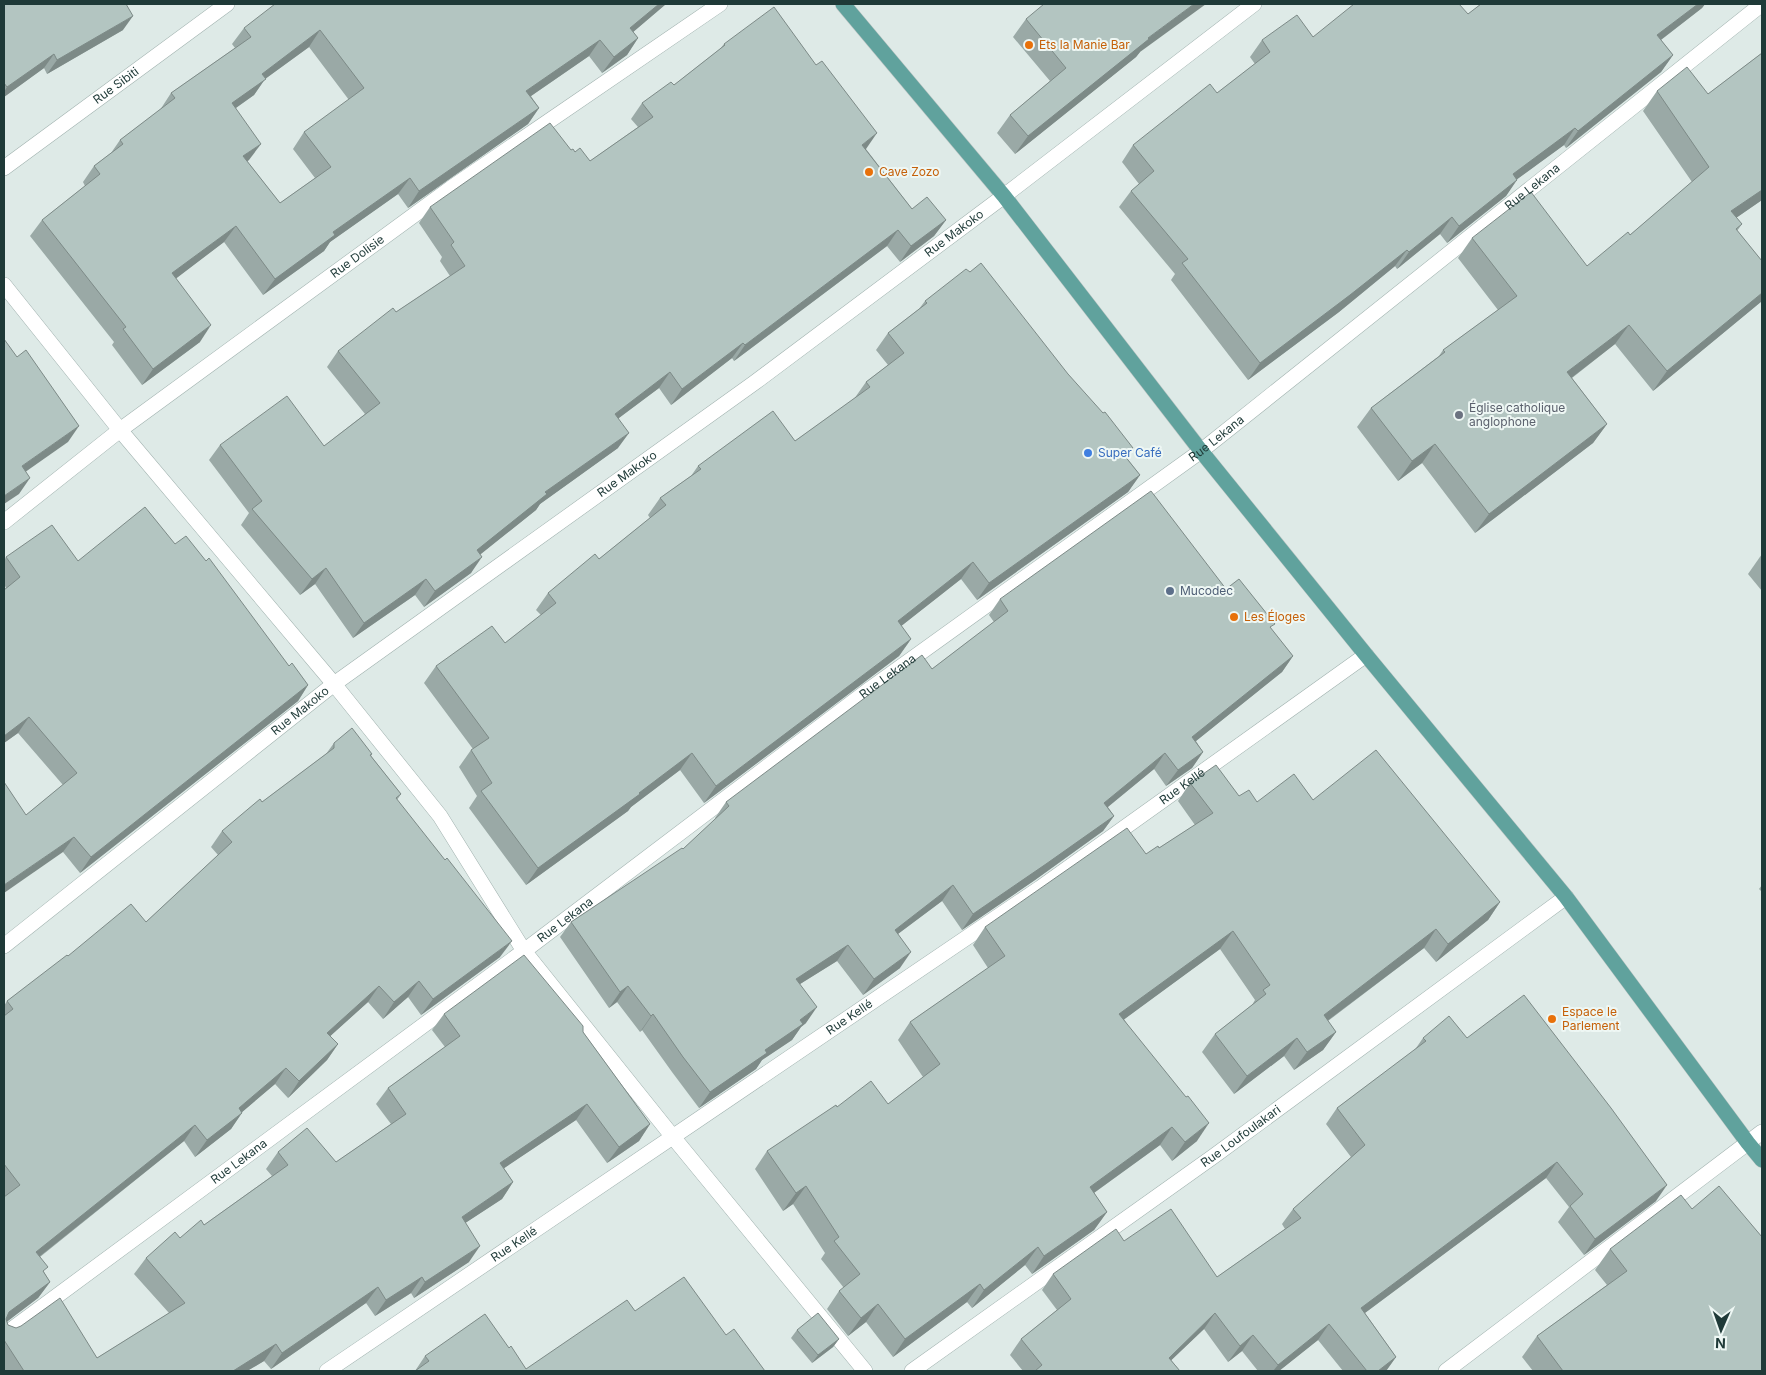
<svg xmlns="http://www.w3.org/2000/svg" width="1766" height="1375" font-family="Inter,sans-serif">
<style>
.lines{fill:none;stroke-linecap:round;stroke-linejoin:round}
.street-casing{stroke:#a1b2af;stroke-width:16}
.primary-casing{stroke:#bcc4c3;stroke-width:16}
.street{stroke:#fff;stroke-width:15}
.primary{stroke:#60a29d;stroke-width:15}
.wall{fill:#9aa9a6;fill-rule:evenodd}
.shaded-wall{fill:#7d8a87}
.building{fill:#b3c5c1;stroke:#7d8a87;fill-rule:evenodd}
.food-dot{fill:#e8710a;stroke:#eef7f4;stroke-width:2}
.worship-dot{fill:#6b7280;stroke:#eef7f4;stroke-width:2}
.shop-dot{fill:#3f7fe0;stroke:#eef7f4;stroke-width:2}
.service-dot{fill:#5c6f8a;stroke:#eef7f4;stroke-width:2}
.labels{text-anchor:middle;stroke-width:4;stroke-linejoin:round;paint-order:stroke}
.food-label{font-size:12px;fill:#c56008;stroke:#eef7f4;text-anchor:start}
.street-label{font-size:12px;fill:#1f3a38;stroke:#eef7f4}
.worship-label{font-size:12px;fill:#5b616d;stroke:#eef7f4;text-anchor:start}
.shop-label{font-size:12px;fill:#366cbe;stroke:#eef7f4;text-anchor:start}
.service-label{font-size:12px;fill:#4e5e75;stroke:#eef7f4;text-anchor:start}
</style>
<rect width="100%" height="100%" fill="#deeae7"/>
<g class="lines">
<g class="street-casing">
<g id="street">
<path id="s1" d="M4,168L227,4"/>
<polyline points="4,285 120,430 334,684 440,816 524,951 673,1137 865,1371"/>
<path id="s2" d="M4,522L120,430L451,188L720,4"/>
<path id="s3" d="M4,946L334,684L754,383L1004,196L1254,4"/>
<path id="s4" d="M4,1335L524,951L870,689L1201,451L1762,4"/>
<path id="s5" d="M327,1371L1040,888L1366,655"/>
<path id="s6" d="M912,1371L1214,1156L1566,897"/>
<polyline points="1446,1371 1762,1132"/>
</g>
</g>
<g class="primary-casing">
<polyline id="primary" points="843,4 1004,196 1201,451 1366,655 1566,897 1748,1143 1762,1160"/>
</g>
<use href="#street" class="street"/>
<use href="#primary" class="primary"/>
</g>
<g class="wall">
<polygon points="4,4 123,30 47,74 44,68 4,97"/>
<path d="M666,4L633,32L638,38L627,55L602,73L589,56L531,96L539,108L528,124L408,208L398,194L330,242L324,251L263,295L224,242L176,278L200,342L142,385L112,345L114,342L30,236L42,220L85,186L83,182L94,166L111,153L120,140L160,110L171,93L235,48L232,44L244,28ZM309,47L349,100L304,132L293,149L315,178L280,203L247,161L249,160L236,108L254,95L265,79Z"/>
<polygon points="1481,4 1705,4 1702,8 1661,40 1673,55 1661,72 1566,148 1564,145 1517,179 1506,196 1447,243 1440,234 1397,269 1395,266 1339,312 1248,380 1171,280 1175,274 1119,207 1131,191 1139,184 1122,162 1133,145 1217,93 1255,64 1250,57 1262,40 1313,37 1468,14"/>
<polygon points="1026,19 1140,52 1136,57 1015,154 997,133 1010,115 1050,81 1013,37"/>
<polygon points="724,44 866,149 912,209 946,220 934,236 900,262 887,246 734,361 732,358 671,405 659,388 619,418 618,448 540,504 536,510 480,554 471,573 424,607 415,595 353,638 315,584 300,595 241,525 249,513 209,460 220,445 324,446 365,414 327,367 338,351 396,312 450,276 440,261 442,257 419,223 430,207 571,150 590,161 638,127 631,119 642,103 674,85 720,49"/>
<polygon points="1762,53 1762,200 1736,218 1742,224 1737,231 1762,261 1762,301 1653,391 1615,344 1572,378 1607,424 1593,443 1475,533 1422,463 1398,481 1357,427 1371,408 1439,356 1443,350 1498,310 1458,258 1472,238 1587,266 1630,235 1692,182 1643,111 1657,91 1708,94"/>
<polygon points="925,301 1126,457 1140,475 1128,492 977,600 961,579 901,626 911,639 899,656 704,803 680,770 631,807 628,811 526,885 469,808 477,796 459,767 471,750 473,749 424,683 436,666 505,643 541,615 536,610 548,593 599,559 650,518 648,515 660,498 691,476 698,466 795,441 854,399 866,382 888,365 876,350 888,333 919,309"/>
<polygon points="175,544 289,666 308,685 298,701 80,873 63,852 26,815 63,785 18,733 4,743 4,590 6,588 4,584 4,561 6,557 78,561"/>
<polygon points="1762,554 1762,591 1748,574"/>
<polygon points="1226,589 1271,629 1293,656 1282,672 1196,741 1203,752 1192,768 1166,786 1154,769 1108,807 1114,816 1103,831 1035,880 962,930 942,901 898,934 900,968 863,995 837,961 800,984 806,1023 801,1027 792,1040 762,1060 756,1069 699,1108 672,1072 642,1030 640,1032 617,1002 609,1008 560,937 571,922 683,849 716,819 715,818 726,802 932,669 994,622 989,615 1000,599"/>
<polygon points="334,743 372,754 371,756 401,794 397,800 500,957 421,1015 408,997 383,1019 368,1002 330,1036 338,1044 327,1060 288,1098 275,1084 242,1112 231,1129 195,1157 184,1141 40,1257 44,1272 50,1282 38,1298 7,1321 8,1325 97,1358 169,1313 134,1274 146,1258 204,1225 272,1176 266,1169 278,1152 336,1162 391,1124 376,1104 388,1088 445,1047 432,1030 444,1014 583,1032 650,1124 639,1141 607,1163 576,1120 504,1168 513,1182 502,1199 465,1223 469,1262 414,1298 411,1293 375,1316 366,1303 271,1369 264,1361 247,1371 4,1371 4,1197 5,1196 4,1195 4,1006 7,1001 68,956 146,922 218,855 211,847 222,831 262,802 326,754"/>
<polygon points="1190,783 1257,802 1313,800 1500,902 1488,920 1436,962 1424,948 1328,1021 1336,1032 1323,1050 1294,1070 1284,1056 1234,1094 1202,1052 1215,1034 1252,1005 1255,1000 1220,949 1124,1019 1197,1141 1172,1161 1160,1145 1094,1193 1107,1212 1094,1230 1032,1274 1025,1265 972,1308 967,1302 893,1357 866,1322 848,1336 827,1309 839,1291 844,1288 821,1259 825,1253 793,1204 783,1211 755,1169 767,1151 837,1107 888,1104 923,1077 898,1040 910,1022 988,968 973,945 985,927 1146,854 1159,848 1195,825 1178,801"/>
<polygon points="1762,885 1762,892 1759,889"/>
<polygon points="1423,1038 1467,1038 1656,1201 1584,1255 1558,1222 1569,1207 1546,1178 1365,1313 1396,1357 1386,1371 1343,1371 1318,1340 1279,1371 1258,1371 1242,1351 1228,1362 1204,1329 1171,1360 1180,1371 1023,1371 1010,1355 1021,1339 1057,1310 1042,1290 1053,1274 1124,1241 1217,1277 1285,1229 1282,1224 1293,1209 1351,1157 1326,1124 1337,1108 1414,1051"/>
<polygon points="1692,1209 1762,1371 1533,1371 1522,1357 1537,1336 1607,1285 1595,1270 1610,1249"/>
<polygon points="635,1311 726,1335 765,1371 415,1371 425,1356 509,1348 526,1369"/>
<polygon points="797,1330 839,1339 833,1347 812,1363 791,1338"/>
</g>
<g class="shaded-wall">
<polygon points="659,4 666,4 619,44 630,28"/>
<polygon points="1194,4 1206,4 1140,52 1136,57 1015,154 1028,136 1148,38"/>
<polygon points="1698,4 1705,4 1702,8 1645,52 1657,35"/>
<polygon points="133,16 123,30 47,74 57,60"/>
<polygon points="320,30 309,47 265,79 254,95 220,119 232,103 262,74"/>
<polygon points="638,38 627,55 602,73 614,57"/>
<polygon points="600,40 589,56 515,107 526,91"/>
<polygon points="54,54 44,68 4,97 4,92 7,87"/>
<polygon points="1673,55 1661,72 1566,148 1578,131"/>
<polygon points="539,108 528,124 408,208 419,191"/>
<polygon points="1575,128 1564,145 1501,191 1513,174"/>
<polygon points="877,133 866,149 851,161 862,145"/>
<polygon points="261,144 249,160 231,172 243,156"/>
<polygon points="410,178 398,194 330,242 324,251 263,295 275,279 333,232"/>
<polygon points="1517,180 1506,196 1447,243 1459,226"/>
<polygon points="1762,190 1762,200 1717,231 1731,211"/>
<polygon points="1452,217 1440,234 1397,269 1409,252"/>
<polygon points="946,220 934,236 900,262 911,246"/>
<polygon points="236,226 224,242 161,290 172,273"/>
<polygon points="898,230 887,246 734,361 745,345"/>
<polygon points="1407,250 1395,266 1339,312 1248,380 1260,363"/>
<polygon points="1762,293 1762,301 1653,391 1667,371"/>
<polygon points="211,325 200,342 142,385 153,369"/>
<polygon points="1629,325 1615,344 1553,392 1567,372"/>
<polygon points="743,343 732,358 671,405 682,389"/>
<polygon points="670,372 659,388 604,429 615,414"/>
<polygon points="1607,424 1593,443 1475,533 1489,514"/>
<polygon points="79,426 68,442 11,482 22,466"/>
<polygon points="629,433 618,448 540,504 536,510 466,566 477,550 545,492"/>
<polygon points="1435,444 1422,463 1398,481 1412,461"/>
<polygon points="1133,448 1121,465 1124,455"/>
<polygon points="1140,475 1128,492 977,600 989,583"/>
<polygon points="30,478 19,494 4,504 4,496"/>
<polygon points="482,557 471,573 424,607 435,591"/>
<polygon points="973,562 961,579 886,638 898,621"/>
<polygon points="326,568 315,584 300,595 312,579"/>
<polygon points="426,579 415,595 353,638 364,623"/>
<polygon points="911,639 899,656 704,803 716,786"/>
<polygon points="1293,656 1282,672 1181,753 1192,737"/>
<polygon points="308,685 298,701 80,873 91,857"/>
<polygon points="29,717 18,733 4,743 4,736"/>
<polygon points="1203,752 1192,768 1166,786 1178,770"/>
<polygon points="692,753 680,770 631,807 628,811 526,885 538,868"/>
<polygon points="1165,753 1154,769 1093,819 1104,803"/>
<polygon points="1114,816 1103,831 1035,880 962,930 973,914"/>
<polygon points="74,837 63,852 4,893 4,885"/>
<polygon points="953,885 942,901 883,945 895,930"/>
<polygon points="1500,902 1488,920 1436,962 1448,944"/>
<polygon points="1436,929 1424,948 1311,1033 1324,1015"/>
<polygon points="1233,931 1220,949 1107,1032 1119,1014"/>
<polygon points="512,941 500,957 421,1015 433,999"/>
<polygon points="848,945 837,961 784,994 796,979"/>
<polygon points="911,952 900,968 863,995 874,979"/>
<polygon points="419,981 408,997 383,1019 394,1002"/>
<polygon points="379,986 368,1002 316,1049 327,1033"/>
<polygon points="628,986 617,1002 609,1008 620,992"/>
<polygon points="817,1007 806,1023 801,1027 792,1040 762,1060 756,1069 699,1108 710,1092 765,1050 800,1020"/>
<polygon points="653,1014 642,1030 640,1032 651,1016"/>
<polygon points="1336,1032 1323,1050 1294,1070 1307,1052"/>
<polygon points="1297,1038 1284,1056 1234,1094 1247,1076"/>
<polygon points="338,1044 327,1060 288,1098 299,1081"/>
<polygon points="286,1068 275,1084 228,1124 242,1113 231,1129 195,1157 207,1140 239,1108"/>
<polygon points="587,1104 576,1120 488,1179 500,1163"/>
<polygon points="1209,1123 1197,1141 1172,1161 1185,1142"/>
<polygon points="650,1124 639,1141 607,1163 619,1147"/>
<polygon points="195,1125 184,1141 25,1268 36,1252"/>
<polygon points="1172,1127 1160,1145 1077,1205 1090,1187"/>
<polygon points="1557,1162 1546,1178 1350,1324 1361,1308"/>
<polygon points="513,1182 502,1199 450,1233 462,1217"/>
<polygon points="1667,1185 1656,1201 1584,1255 1595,1239"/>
<polygon points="806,1186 793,1204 783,1211 796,1193"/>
<polygon points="1107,1212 1094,1230 1032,1274 1044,1256"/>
<polygon points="480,1246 469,1262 414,1298 425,1282"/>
<polygon points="1038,1247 1025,1265 972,1308 984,1290"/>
<polygon points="422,1277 411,1293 375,1316 386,1300"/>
<polygon points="50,1282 38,1298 4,1324 9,1312"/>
<polygon points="980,1284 967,1302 893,1357 905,1339"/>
<polygon points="378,1287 366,1303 271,1369 282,1353"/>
<polygon points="878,1304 866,1322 848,1336 861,1318"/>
<polygon points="1215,1313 1204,1329 1160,1371 1169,1358"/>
<polygon points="1329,1324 1318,1340 1279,1371 1273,1371 1278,1365"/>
<polygon points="1253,1335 1242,1351 1228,1362 1240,1346"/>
<polygon points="839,1339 833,1347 812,1363 818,1355"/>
<polygon points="276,1344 264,1361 247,1371 233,1371"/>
<polygon points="1396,1357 1386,1371 1378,1371"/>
</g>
<g class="building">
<polygon points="4,4 126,4 133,16 57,60 54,54 7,87 4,83"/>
<path d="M275,4H659L630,28L638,38L614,57L600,40L526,91L539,108L419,191L410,178L333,232L335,235L275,279L236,226L172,273L211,325L153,369L123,329L126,327L42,220L100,174L94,166L123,144L120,140L175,98L171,93L251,37L244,28ZM320,30L364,88L304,132L331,167L280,203L243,156L261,144L232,103L266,79L262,74Z"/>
<polygon points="1044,4 1194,4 1148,38 1149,39 1028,136 1010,115 1066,68 1026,19"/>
<polygon points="1354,4 1459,4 1468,14 1481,4 1698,4 1657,35 1673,55 1578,131 1575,128 1513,174 1517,180 1459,226 1452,217 1409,252 1407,250 1350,295 1260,363 1182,263 1188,259 1131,191 1154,171 1133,145 1210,84 1217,93 1270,52 1262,40 1297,15 1313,37"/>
<polygon points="774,7 816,65 822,61 877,133 862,145 912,209 927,197 946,220 911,246 898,230 745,345 743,343 682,389 670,372 615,414 629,433 545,492 547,494 477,550 482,557 435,591 426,579 364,623 326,568 312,579 252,509 262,501 220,445 287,396 324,446 380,403 338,351 393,308 396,312 465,266 451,245 454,242 430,207 550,123 571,150 573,149 575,152 580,148 590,161 653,117 642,103 671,82 674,85 725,45 724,44"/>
<polygon points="1762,53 1762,190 1731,211 1742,224 1736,229 1762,261 1762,293 1667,371 1629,325 1567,372 1607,424 1489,514 1435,444 1412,461 1371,408 1445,352 1443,350 1517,296 1472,238 1531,192 1587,266 1628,232 1630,235 1709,167 1657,91 1687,67 1708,94"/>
<polygon points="981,263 1068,374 1103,413 1105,412 1133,448 1124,455 1140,475 989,583 973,562 898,621 911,639 716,786 692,753 639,793 640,794 538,868 481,791 492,783 471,750 489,738 436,666 492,626 505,643 556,603 548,593 595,554 599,559 666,505 660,498 701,469 698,466 773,411 795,441 870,387 866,382 904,353 888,333 927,303 925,301 966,269 970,272"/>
<polygon points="4,339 17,357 26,350 79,426 22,466 30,478 4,496"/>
<polygon points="1151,491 1226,589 1239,579 1275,624 1270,627 1293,656 1192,737 1203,752 1178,770 1165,753 1104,803 1114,816 1046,864 973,914 953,885 895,930 911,952 874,979 848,945 796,979 817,1007 800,1020 803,1024 765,1050 767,1053 710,1092 683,1057 653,1014 651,1016 628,986 620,992 571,922 682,848 683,849 729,806 726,802 922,655 932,669 1008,611 1000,599"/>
<polygon points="145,507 175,544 186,536 206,561 209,558 289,666 292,663 308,685 91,857 74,837 4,885 4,782 26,815 77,773 29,717 4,736 4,590 20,577 6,557 52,525 78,561"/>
<polygon points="352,728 372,754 370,755 401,794 396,798 445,860 447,858 512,941 433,999 419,981 394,1002 379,986 327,1033 338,1044 299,1081 286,1068 239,1108 242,1113 207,1140 195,1125 36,1252 48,1267 43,1271 50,1282 9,1312 6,1319 8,1325 16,1328 21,1326 60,1298 97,1358 185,1303 146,1258 175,1232 180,1238 201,1220 204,1225 288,1165 278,1152 307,1128 336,1162 406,1114 388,1088 460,1036 444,1014 524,955 583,1026 583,1032 650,1124 619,1147 587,1104 500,1163 513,1182 462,1217 480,1246 425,1282 422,1277 386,1300 378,1287 282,1353 276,1344 233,1371 24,1371 4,1340 4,1197 20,1185 4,1164 4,1016 13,1009 7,1001 67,955 68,956 131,904 146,922 232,842 222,831 260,799 262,802 334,748 334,743"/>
<polygon points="1376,750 1500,902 1448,944 1436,929 1324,1015 1336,1032 1307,1052 1297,1038 1247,1076 1215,1034 1266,994 1263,990 1270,985 1233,931 1119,1014 1186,1097 1188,1096 1209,1123 1185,1142 1172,1127 1090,1187 1107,1212 1044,1256 1038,1247 984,1290 980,1284 905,1339 878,1304 861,1318 839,1291 860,1274 834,1241 839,1237 806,1186 796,1193 767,1151 836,1105 837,1107 871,1081 888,1104 940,1064 910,1022 1005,956 985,927 1127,828 1146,854 1158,846 1159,848 1213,813 1190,783 1216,765 1239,796 1249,790 1257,802 1294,774 1313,800"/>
<polygon points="1524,995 1611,1108 1667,1185 1595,1239 1570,1206 1583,1194 1557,1162 1361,1308 1396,1357 1378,1371 1367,1371 1329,1324 1278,1365 1253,1335 1240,1346 1215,1313 1169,1358 1180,1371 1035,1371 1042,1365 1021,1339 1071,1299 1053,1274 1116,1229 1124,1241 1171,1209 1217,1277 1301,1218 1293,1209 1365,1145 1337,1108 1426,1041 1423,1038 1449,1016 1467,1038"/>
<polygon points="1719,1186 1762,1237 1762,1371 1563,1371 1537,1336 1627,1271 1610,1249 1681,1195 1692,1209"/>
<polygon points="684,1277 726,1335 734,1329 765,1371 415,1371 429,1361 425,1356 485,1314 509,1348 511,1346 526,1369 627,1300 635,1311"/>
<polygon points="818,1313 839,1339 818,1355 797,1330"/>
</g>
<g class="food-dot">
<circle cx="1029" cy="45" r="5"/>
<circle cx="869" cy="172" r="5"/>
<circle cx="1234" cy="617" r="5"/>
<circle cx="1552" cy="1019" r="5"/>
</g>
<circle class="worship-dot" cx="1459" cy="415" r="5"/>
<circle class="shop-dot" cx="1088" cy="453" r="5"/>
<circle class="service-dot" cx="1170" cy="591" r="5"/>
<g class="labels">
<g class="food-label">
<text x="1039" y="49">Ets la Manie Bar</text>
<text x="879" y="176">Cave Zozo</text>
<text x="1244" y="621">Les Éloges</text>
<text x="1562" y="1016">Espace le<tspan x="1562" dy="14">Parlement</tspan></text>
</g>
<g class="street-label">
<text dy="4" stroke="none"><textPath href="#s1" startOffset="139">Rue Sibiti</textPath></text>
<text dy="4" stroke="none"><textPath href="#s4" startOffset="1912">Rue Lekana</textPath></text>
<text dy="4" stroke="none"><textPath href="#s3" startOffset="1188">Rue Makoko</textPath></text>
<text dy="4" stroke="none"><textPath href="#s2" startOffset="442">Rue Dolisie</textPath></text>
<text dy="4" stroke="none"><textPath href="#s4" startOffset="1508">Rue Lekana</textPath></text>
<text dy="4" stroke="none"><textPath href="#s3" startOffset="782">Rue Makoko</textPath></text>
<text dy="4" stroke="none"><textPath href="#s4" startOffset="1102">Rue Lekana</textPath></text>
<text dy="4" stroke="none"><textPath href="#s3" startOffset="378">Rue Makoko</textPath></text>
<text dy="4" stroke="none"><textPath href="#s5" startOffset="1036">Rue Kellé</textPath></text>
<text dy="4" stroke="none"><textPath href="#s4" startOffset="698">Rue Lekana</textPath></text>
<text dy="4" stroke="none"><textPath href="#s5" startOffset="631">Rue Kellé</textPath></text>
<text dy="4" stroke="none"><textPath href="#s6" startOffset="404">Rue Loufoulakari</textPath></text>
<text dy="4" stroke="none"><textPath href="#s4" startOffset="292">Rue Lekana</textPath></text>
<text dy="4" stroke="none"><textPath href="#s5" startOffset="226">Rue Kellé</textPath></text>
</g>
<g class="worship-label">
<text x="1469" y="412">Église catholique<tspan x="1469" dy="14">anglophone</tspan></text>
</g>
<g class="shop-label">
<text x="1098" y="457">Super Café</text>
</g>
<g class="service-label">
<text x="1180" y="595">Mucodec</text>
</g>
</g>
<rect width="1766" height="1375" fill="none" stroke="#1f3a38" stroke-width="10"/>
<g transform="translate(1721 1330) rotate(182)" stroke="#eef7f4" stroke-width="4" paint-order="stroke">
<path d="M0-4L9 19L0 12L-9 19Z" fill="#1f3a38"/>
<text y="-8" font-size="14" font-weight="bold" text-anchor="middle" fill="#1f3a38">N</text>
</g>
</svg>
